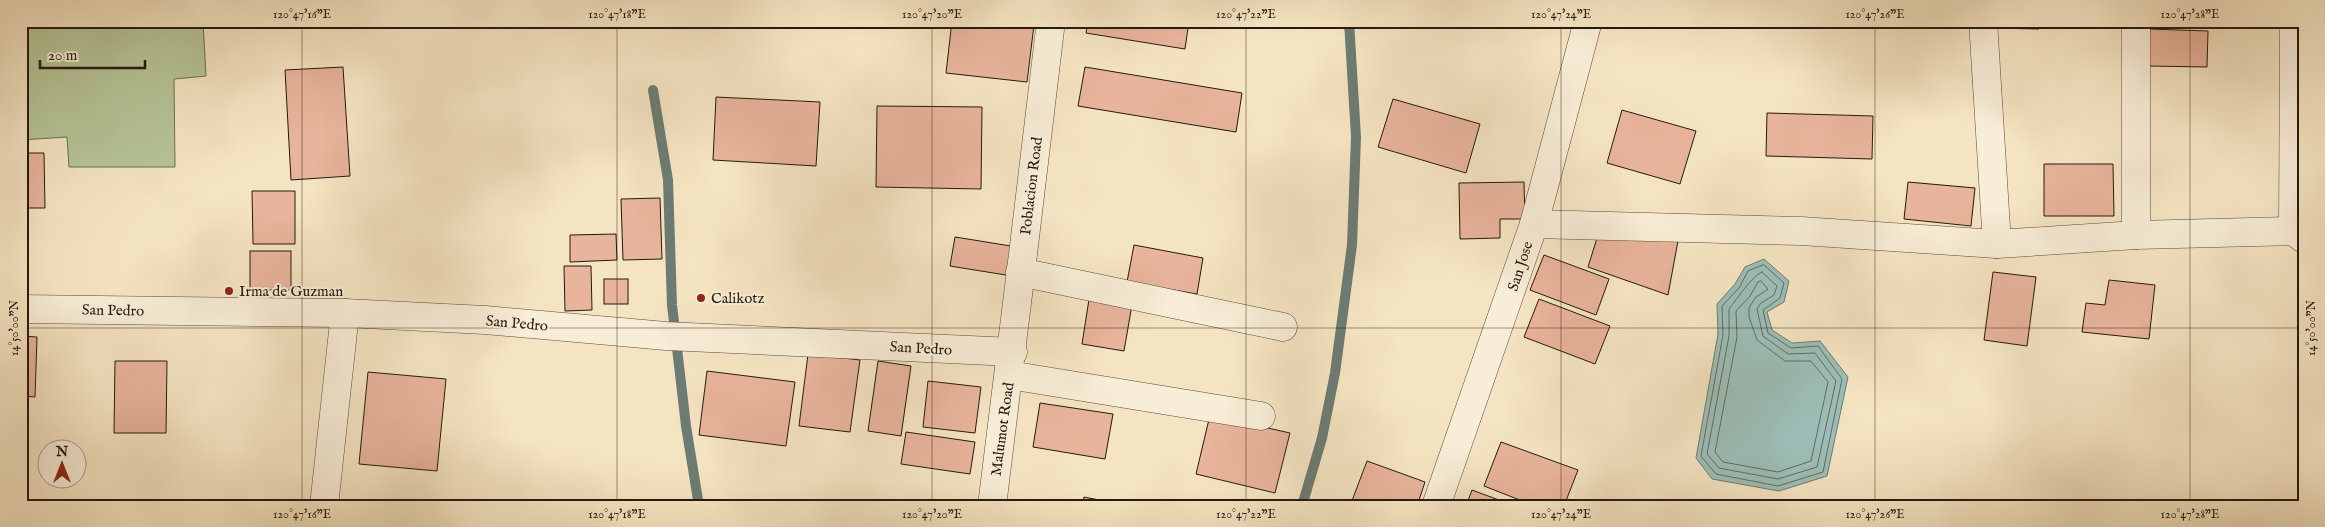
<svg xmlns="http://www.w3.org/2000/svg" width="2325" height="527" font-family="'IM FELL English',serif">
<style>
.green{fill:#b6c598;stroke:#6c7054}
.water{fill:#9cbeb7;stroke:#6c7c74}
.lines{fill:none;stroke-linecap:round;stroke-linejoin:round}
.shore{stroke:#606c63;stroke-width:1}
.stream{stroke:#6c7c74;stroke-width:10}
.building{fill:#e8b49b;stroke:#231a0f}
.minor-casing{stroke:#584c3c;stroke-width:29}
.tertiary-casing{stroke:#584c3c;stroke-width:29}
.minor{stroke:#f8edd7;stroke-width:28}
.tertiary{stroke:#f8edd7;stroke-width:28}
.ticks{fill:none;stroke:#231a0f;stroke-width:1;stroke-opacity:0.45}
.poi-dot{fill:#8f2418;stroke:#f8edd7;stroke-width:2}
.labels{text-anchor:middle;stroke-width:4;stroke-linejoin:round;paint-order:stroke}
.street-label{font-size:15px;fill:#231a0f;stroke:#f8edd7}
.poi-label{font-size:15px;fill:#231a0f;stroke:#f8edd7;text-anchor:start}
.neatline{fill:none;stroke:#231a0f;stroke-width:2}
.ticks-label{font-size:12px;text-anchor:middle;fill:#231a0f}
</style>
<rect width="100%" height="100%" fill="#f5e4c2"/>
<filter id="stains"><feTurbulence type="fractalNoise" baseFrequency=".004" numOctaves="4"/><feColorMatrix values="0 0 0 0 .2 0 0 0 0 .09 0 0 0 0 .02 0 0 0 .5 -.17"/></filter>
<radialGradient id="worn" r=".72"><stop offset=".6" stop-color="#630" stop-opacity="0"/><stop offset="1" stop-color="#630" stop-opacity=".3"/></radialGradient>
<polygon class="green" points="21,21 203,21 206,76 174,79 175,167 69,167 67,137 21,140"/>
<polygon class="water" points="1764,259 1789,281 1784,302 1767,312 1772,330 1792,343 1820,341 1848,377 1827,476 1779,491 1712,479 1696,458 1718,334 1717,304 1735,284 1745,267"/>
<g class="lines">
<g class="shore">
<polygon points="1764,265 1784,283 1780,298 1763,310 1768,333 1791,348 1818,346 1842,379 1823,472 1778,486 1716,474 1701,456 1723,335 1722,306 1739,288 1748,271"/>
<path d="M1762,272L1777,286L1774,295L1761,303L1757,309L1763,336L1788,354L1815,353L1836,381L1817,467L1778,479L1719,468L1707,454L1729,336V309C1737,299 1752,276 1762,272Z"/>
<polygon points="1761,281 1768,289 1755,298 1749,308 1749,317 1757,340 1785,361 1811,361 1828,382 1811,461 1778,472 1723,462 1715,452 1737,337 1736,311 1750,296 1758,282"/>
</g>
<g class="stream">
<polyline points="653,90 668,180 672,305 686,426 699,506"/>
<polyline points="1302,506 1322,438 1335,373 1352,245 1356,137 1349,21"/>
</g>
</g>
<g class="building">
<polygon points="952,21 1001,21 1034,25 1027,82 946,73"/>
<polygon points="1088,21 1189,21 1185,49 1086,33"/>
<polygon points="1989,21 2039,21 2039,29 1989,28"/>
<polygon points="2149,29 2208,31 2207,67 2148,66"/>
<polygon points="343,67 350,176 291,180 285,70"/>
<polygon points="1085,67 1242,93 1236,132 1078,106"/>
<polygon points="716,97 820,102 816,166 713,160"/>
<polygon points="1393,99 1480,124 1466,173 1378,147"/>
<polygon points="877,106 982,107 981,189 876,187"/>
<polygon points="1622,110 1696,131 1680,184 1607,163"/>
<polygon points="1767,113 1873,116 1872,159 1766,156"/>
<polygon points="21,153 44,153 45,208 21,208"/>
<polygon points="2044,164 2113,164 2114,216 2044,216"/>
<polygon points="1524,182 1525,219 1500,219 1500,238 1460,239 1459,183"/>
<polygon points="1908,182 1975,188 1971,226 1904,219"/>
<polygon points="252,191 295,191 295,244 253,244"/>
<polygon points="660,198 662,259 623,260 621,199"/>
<polygon points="616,234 617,260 570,262 570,235"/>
<polygon points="955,237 1017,247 1012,276 950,266"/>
<polygon points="1597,238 1678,241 1668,295 1588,267"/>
<polygon points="1134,245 1203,258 1197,294 1127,282"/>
<rect x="250" y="251" width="41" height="39"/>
<polygon points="1544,255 1609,279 1596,315 1530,290"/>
<polygon points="564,266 591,266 592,310 565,311"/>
<polygon points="1993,272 2036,277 2027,346 1984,340"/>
<rect x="604" y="279" width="24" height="25"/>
<polygon points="2109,280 2155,285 2149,339 2082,332 2086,303 2105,305"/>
<polygon points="1090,293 1133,299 1124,351 1082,344"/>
<polygon points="1539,299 1610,326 1595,364 1524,337"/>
<polygon points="21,336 37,337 35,397 21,396"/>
<polygon points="808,354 860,360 850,432 799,426"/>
<polygon points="115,361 167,361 166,433 114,433"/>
<polygon points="878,361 911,366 901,436 868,431"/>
<polygon points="707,371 795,382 786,446 699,435"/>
<polygon points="368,372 446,379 437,471 359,464"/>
<polygon points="928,381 981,387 975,433 923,427"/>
<polygon points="1040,403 1113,414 1105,459 1033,447"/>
<polygon points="1210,415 1290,433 1275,493 1196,474"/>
<polygon points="906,432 975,442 970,474 901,464"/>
<polygon points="1501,442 1578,470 1564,506 1535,506 1484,486"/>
<polygon points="1367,461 1425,482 1417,506 1350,506"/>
<polygon points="1472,490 1515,506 1466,506"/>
<polygon points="1084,497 1129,506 1082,506"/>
</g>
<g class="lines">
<g class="minor-casing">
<g id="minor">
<polyline points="1983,21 1997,244"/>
<polyline points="2136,21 2136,235"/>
<polyline points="1534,224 1801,231 1997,244 2136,235 2293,231 2304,239"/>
<polyline points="2293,231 2294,21"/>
<polyline points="1020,272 1283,327"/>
<polyline points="21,309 345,313 485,320 666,336 1013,352"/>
<polyline points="1009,375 1261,416"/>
<polyline points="324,506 345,313"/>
</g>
</g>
<g class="tertiary-casing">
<g id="tertiary">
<path d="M992,506C1013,344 1031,183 1051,21"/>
<polyline points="1436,506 1534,224 1588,21"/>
</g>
</g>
<use href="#minor" class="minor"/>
<use href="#tertiary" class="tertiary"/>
</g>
<path class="ticks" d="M302,21V506M617,21V506M932,21V506M1246,21V506M1561,21V506M1875,21V506M2190,21V506M21,328H2304"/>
<g class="poi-dot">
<circle cx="229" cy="291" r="5"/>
<circle cx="701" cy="298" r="5"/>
</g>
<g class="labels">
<g class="street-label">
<text transform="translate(1031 186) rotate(-83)" y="5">Poblacion Road</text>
<text transform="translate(1520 266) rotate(-72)" y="5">San Jose</text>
<text transform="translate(113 310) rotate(1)" y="5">San Pedro</text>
<text transform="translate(517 323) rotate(5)" y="5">San Pedro</text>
<text transform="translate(921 348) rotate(3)" y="5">San Pedro</text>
<text transform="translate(1002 429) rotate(-82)" y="5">Malumot Road</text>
</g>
<g class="poi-label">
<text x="239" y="296">Irma de Guzman</text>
<text x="711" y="303">Calikotz</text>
</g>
</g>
<rect width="2325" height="527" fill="none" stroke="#f5e4c2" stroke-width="55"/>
<g transform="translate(62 464)"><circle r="24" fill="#f8edd7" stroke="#a39987"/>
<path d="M0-4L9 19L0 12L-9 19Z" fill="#8f2418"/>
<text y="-8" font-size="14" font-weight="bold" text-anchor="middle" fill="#231a0f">N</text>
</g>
<path d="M40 60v8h105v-8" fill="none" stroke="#231a0f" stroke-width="2.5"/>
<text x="48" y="60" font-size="15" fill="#231a0f" stroke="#f8edd7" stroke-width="4" paint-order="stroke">20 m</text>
<rect x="28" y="28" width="2270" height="472" class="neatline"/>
<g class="ticks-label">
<text x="302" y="18">120°47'16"E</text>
<text x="617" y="18">120°47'18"E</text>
<text x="932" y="18">120°47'20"E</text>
<text x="1246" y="18">120°47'22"E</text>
<text x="1561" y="18">120°47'24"E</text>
<text x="1875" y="18">120°47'26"E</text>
<text x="2190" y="18">120°47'28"E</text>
<text transform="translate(14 328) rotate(-90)" y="4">14°50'00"N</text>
<text transform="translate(2311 328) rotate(-90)" y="4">14°50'00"N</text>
<text x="302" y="518">120°47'16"E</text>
<text x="617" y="518">120°47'18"E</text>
<text x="932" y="518">120°47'20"E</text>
<text x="1246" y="518">120°47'22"E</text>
<text x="1561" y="518">120°47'24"E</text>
<text x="1875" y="518">120°47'26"E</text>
<text x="2190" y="518">120°47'28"E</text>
</g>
<rect width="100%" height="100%" filter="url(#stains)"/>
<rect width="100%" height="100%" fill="url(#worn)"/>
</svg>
